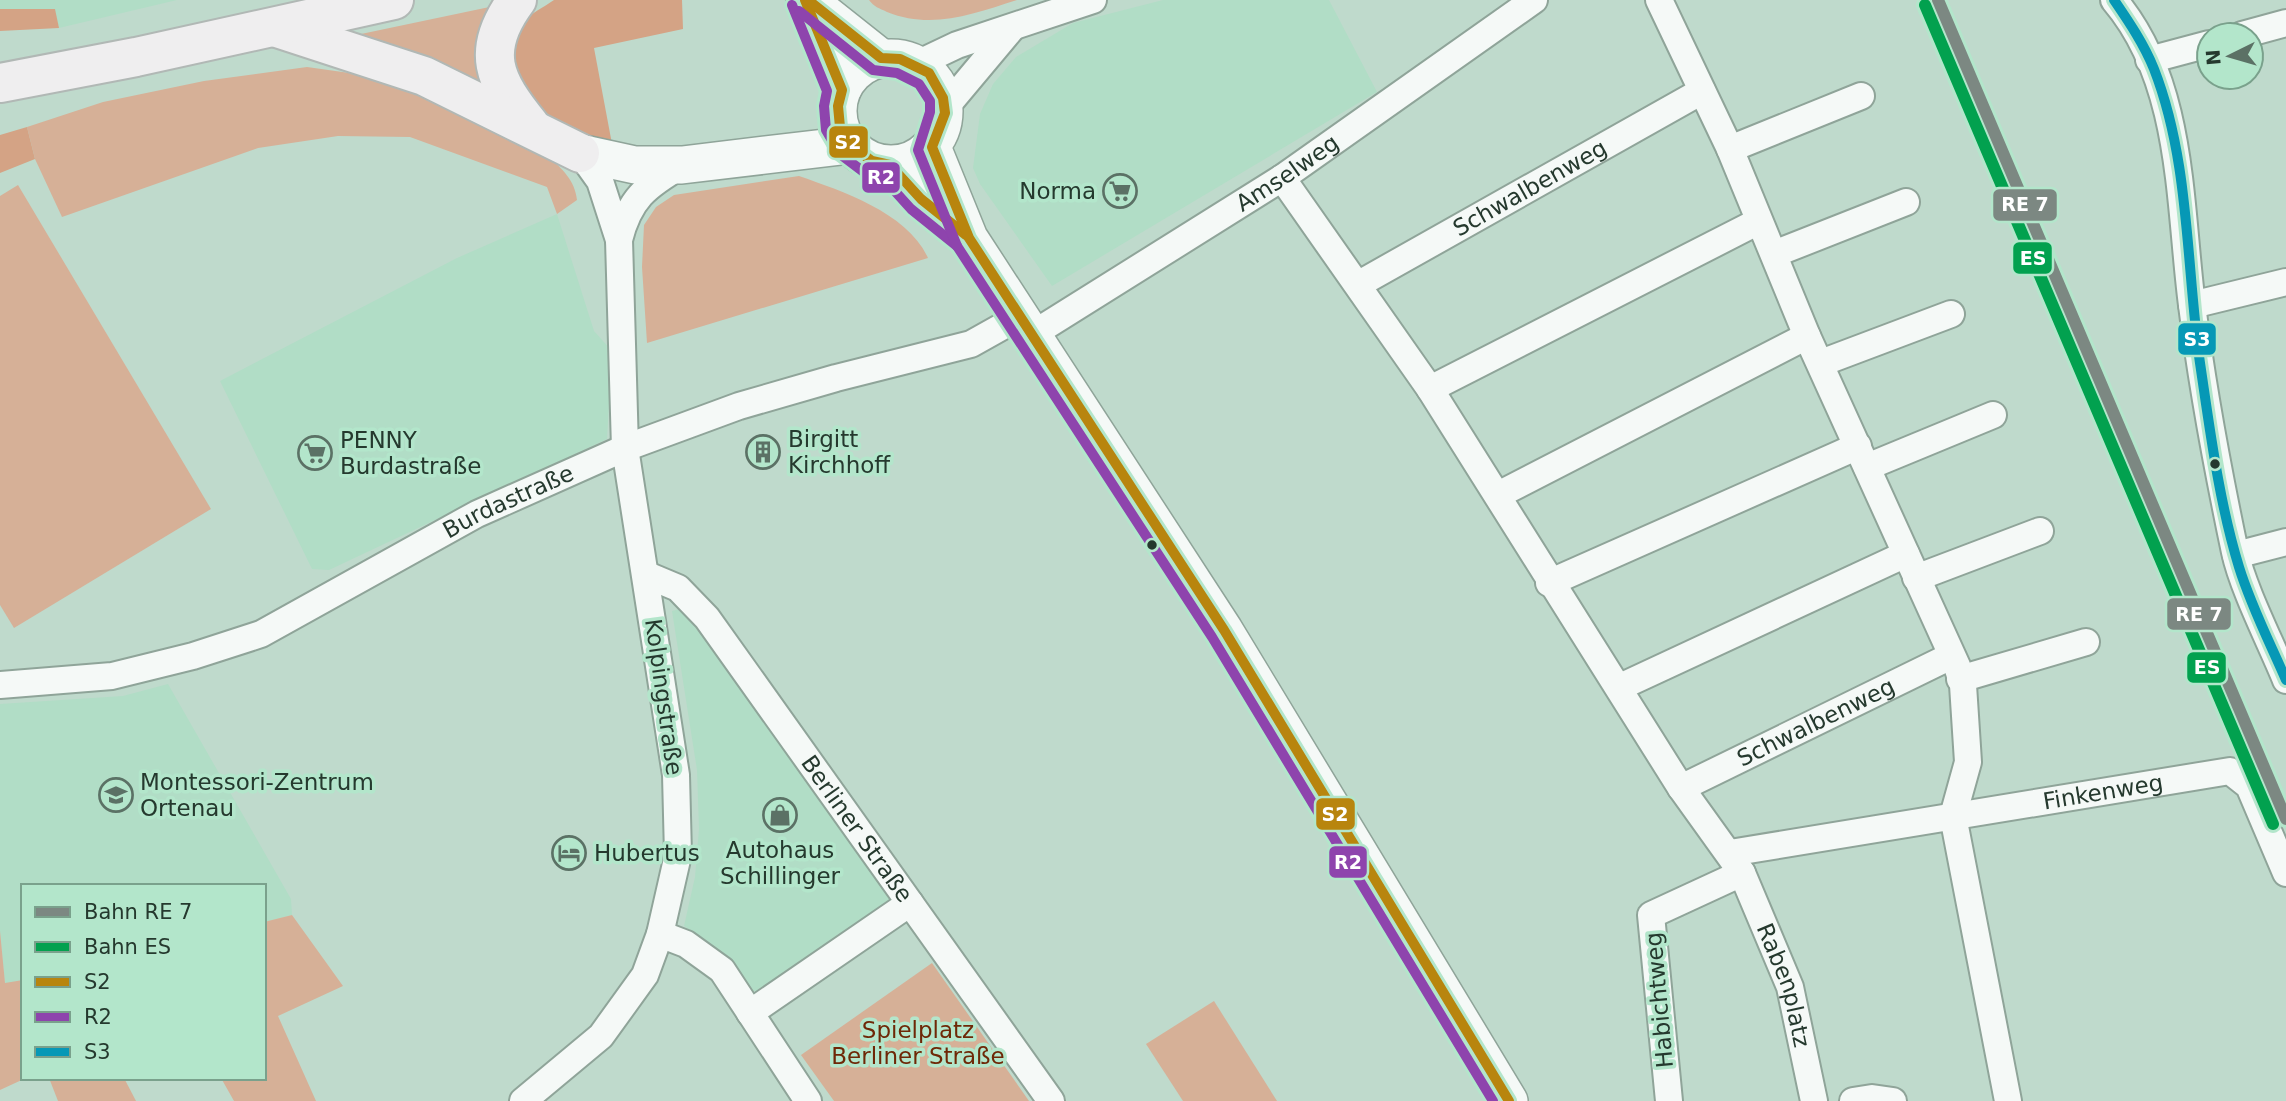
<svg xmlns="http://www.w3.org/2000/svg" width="2286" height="1101" font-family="'DejaVu Sans',sans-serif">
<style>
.built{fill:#b1ddc6}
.green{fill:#d6b097}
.forest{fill:#d4a385}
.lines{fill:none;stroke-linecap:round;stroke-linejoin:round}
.minor-casing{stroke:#8fa499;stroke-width:30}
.secondary-casing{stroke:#8fa499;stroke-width:40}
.trunk-casing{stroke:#b1b8b5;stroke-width:42}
.minor{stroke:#f5f9f7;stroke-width:26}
.secondary{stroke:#f5f9f7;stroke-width:37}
.trunk{stroke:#efeeef;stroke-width:38}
.bus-1-casing{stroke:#b3e6cb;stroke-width:16}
.bus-2-casing{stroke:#b3e6cb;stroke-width:16}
.bus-3-casing{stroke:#b3e6cb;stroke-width:16}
.bus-1{stroke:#b8850e;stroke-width:10}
.bus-2{stroke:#8e44ad;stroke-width:10}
.bus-3{stroke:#0698b6;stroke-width:10}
.rail-1-casing{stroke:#b3e6cb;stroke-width:18}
.rail-2-casing{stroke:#b3e6cb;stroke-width:18}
.rail-1{stroke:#7c8882;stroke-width:12}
.rail-2{stroke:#02a14f;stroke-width:12}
.bus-dot{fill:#25392e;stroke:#b3e6cb;stroke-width:2.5}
.labels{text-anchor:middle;stroke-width:7;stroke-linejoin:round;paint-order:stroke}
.street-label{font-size:23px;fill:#25392e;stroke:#b3e6cb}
.poi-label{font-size:23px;fill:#25392e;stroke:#b3e6cb;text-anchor:start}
.park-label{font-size:23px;fill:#6e2807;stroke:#b3e6cb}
.line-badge{stroke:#b3e6cb;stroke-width:2.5}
.badge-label{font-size:19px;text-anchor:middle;font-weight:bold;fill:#fff}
</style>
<rect width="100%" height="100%" fill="#bfdacc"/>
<g class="built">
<polygon points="0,0 177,0 59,28 54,9 0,9"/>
<polygon points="1163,0 1329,0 1377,92 1052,286 980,184 973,168 980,114 993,84 1016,57 1073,23"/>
<polygon points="557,214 594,331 612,351 607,439 329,570 312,569 220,381 457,258"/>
<polygon points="687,607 891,894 889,904 765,991 751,991 734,975 708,942 684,926 695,877 699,829 697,770 672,611"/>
<polygon points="168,684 291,899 292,915 264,922 264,886 23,886 23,980 5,984 0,931 0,704 123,696"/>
</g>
<g class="green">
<path d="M869,0H1017C973,14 932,30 887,12C879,8 874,7 869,0Z"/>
<polygon points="499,5 500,95 342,38"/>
<path d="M307,67L392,79L548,156C562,169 575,180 577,200L557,214L547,187L410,137L338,136L258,148L62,217L35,159L27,127L103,102L204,81Z"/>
<path d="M799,176C842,191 908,213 928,258L647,343L642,267L644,225L656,207L674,195Z"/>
<polygon points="18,185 211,509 14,628 0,605 0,196"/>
<polygon points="292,915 343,986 278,1016 316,1101 234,1101 221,1078 264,1078 264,922"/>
<polygon points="0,931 5,983 23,980 23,1078 26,1078 0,1090"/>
<polygon points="932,963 1029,1101 834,1101 801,1055"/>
<polygon points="1214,1001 1277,1101 1183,1101 1146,1044"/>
<polygon points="49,1078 124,1078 136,1101 58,1101"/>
</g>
<g class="forest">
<path d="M554,0H682L683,29L594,48L612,144C594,139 577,134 561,124C530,104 487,57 523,22C531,13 544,7 554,0Z"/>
<polygon points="0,9 55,9 59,28 0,31"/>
<polygon points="27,127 35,159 0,173 0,135"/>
</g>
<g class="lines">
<g class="minor-casing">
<g id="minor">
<polyline points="1659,0 1730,149 1807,336 1957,666 1963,685 1968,762 1953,816 2008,1101"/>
<path d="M2114,0C2184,82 2179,205 2192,305C2202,386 2218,471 2235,552C2243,589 2271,643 2286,680"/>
<polyline points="2242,35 2286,23"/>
<polyline points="2149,60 2209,44"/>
<polyline points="917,64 957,45 1093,0"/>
<polyline points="945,108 1012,28"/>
<polyline points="1730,149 1861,96"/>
<path id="s1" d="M1282,178L1430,389L1681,788L1742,873L1790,987L1814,1101"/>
<path d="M619,240C629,199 646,186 682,165"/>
<polyline points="1774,254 1906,202"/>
<path id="s2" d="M1359,284L1702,91"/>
<polyline points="2192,305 2286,282"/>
<path id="s3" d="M1033,334L1282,178L1534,0"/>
<polyline points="1821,363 1951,314"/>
<polyline points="1430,389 1759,221"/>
<polyline points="1867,467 1993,415"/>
<polyline points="1498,495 1807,336"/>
<polyline points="2236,555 2286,542"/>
<path id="s4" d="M647,575L678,588L707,618L1051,1101"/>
<polyline points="1916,578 2040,531"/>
<polyline points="1549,583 1858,446"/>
<polyline points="1960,679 2086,642"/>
<path id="s5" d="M0,685L112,676L193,656L261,634L477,514L625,448L739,406L836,378L971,344L1021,316"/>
<polyline points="1620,687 1906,554"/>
<path id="s6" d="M1681,788L1951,656"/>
<path id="s7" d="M1730,853L2230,771L2249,786L2286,873"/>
<polyline points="660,934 686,944 722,970 808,1101"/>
<polyline points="750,1013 910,903"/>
<polyline points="523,1101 601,1036 645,975 660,934 678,855 676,775 625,448 619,240 600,181 580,153"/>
<polyline points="1669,1101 1651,915 1742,873"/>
<polyline points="1853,1101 1872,1098 1893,1101"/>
</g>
</g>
<g class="secondary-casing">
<g id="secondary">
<polyline points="805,0 842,90"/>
<polyline points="808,0 881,58"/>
<circle cx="891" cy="111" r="53"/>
<polyline points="932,147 969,238 1224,630 1509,1101"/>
<polyline points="580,153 635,165 682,165 850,145"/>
<polyline points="890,165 921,199 966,235"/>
</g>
</g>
<g class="trunk-casing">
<g id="trunk">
<path d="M517,0C479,51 494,81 530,125"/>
<polyline points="277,28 424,76 580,153"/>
<polyline points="0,83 136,57 394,0"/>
</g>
</g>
<use href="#minor" class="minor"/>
<use href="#secondary" class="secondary"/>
<use href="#trunk" class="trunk"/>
<g class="bus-1-casing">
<g id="bus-1">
<polyline points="805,0 842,90 838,106 840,127 850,145 872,161 890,165 921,199 966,235"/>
<polyline points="808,0 881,58 900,59 929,73 943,98 945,113 932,147 969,238 1224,630 1509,1101"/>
</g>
</g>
<g class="bus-2-casing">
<g id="bus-2">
<polyline points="792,5 827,91 824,106 826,130 840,154 865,173 883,178 911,209 957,246"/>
<polyline points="799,11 873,70 897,73 919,84 930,101 930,112 918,150 957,246 1212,637 1493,1101"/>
</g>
</g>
<g class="bus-3-casing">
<path id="bus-3" d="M2114,0C2129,22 2144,44 2154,69C2190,161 2186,266 2200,363C2210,430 2219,502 2239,567C2251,606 2270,643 2286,680"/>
</g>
<use href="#bus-1" class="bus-1"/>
<use href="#bus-2" class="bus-2"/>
<use href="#bus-3" class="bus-3"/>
<g class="rail-1-casing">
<polyline id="rail-1" points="1938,0 2286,819"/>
</g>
<g class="rail-2-casing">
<polyline id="rail-2" points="1925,5 2273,824"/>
</g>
<use href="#rail-1" class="rail-1"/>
<use href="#rail-2" class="rail-2"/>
</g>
<defs>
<g id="supermarket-ring" transform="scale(1.75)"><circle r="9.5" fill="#b3e6cb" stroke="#5b7165" stroke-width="1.5"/><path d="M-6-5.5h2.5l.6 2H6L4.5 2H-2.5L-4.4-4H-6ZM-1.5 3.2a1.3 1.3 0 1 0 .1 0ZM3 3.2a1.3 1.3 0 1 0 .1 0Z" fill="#5b7165"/></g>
<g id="building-ring" transform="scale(1.75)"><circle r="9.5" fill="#b3e6cb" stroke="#5b7165" stroke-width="1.5"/><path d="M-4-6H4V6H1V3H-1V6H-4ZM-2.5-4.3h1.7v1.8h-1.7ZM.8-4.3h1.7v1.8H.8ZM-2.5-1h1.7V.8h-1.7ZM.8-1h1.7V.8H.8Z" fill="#5b7165"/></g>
<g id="school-ring" transform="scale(1.75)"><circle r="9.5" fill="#b3e6cb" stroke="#5b7165" stroke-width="1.5"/><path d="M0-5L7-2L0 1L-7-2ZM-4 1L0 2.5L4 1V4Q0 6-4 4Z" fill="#5b7165"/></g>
<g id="shop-ring" transform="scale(1.75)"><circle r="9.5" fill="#b3e6cb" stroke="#5b7165" stroke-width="1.5"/><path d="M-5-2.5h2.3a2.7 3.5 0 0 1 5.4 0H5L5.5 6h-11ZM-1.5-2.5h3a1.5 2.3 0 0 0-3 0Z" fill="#5b7165"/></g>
<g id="hotel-ring" transform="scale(1.75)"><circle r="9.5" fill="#b3e6cb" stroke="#5b7165" stroke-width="1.5"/><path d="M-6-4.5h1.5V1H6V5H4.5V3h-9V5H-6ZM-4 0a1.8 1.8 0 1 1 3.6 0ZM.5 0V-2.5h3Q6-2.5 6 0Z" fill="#5b7165"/></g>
</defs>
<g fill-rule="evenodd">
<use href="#supermarket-ring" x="1120" y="191"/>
<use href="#building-ring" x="763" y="452"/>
<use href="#supermarket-ring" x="315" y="453"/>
<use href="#school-ring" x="116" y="795"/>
<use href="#shop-ring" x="780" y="815"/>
<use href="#hotel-ring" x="569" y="853"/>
</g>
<g class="bus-dot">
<circle cx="2215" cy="464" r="6"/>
<circle cx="1152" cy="545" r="6"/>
</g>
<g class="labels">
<g class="street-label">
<text dy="8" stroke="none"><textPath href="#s3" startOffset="301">Amselweg</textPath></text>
<text dy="8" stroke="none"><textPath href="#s2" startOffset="196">Schwalbenweg</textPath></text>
<text dy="8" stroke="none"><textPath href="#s5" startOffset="548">Burdastraße</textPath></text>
<text transform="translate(664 697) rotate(82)" y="8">Kolpingstraße</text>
<text dy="8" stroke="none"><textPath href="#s6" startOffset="150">Schwalbenweg</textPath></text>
<text dy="8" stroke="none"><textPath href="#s7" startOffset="378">Finkenweg</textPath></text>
<text dy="8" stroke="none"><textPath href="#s4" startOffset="334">Berliner Straße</textPath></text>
<text dy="8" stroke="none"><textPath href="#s1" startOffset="954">Rabenplatz</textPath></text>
<text transform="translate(1659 1000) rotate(-95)" y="8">Habichtweg</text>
</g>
<g class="poi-label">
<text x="1096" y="199" text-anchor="end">Norma</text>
<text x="788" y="447">Birgitt<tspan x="788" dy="26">Kirchhoff</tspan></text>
<text x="340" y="448">PENNY<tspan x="340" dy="26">Burdastraße</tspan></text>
<text x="140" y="790">Montessori-Zentrum<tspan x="140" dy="26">Ortenau</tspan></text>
<text x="780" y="858" text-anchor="middle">Autohaus<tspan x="780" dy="26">Schillinger</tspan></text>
<text x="594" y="861">Hubertus</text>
</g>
<g class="park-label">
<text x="918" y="1038">Spielplatz<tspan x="918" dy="26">Berliner Straße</tspan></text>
</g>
</g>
<g class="line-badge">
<rect x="828" y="125" width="41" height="34" rx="7" fill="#b8850e"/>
<rect x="861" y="161" width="40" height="33" rx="7" fill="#8e44ad"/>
<rect x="1992" y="188" width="66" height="34" rx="7" fill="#7c8882"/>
<rect x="2012" y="241" width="41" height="34" rx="7" fill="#02a14f"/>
<rect x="2177" y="322" width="40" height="34" rx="7" fill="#0698b6"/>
<rect x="2166" y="597" width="66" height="34" rx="7" fill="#7c8882"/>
<rect x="2186" y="651" width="41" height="33" rx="7" fill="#02a14f"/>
<rect x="1315" y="797" width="41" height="34" rx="7" fill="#b8850e"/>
<rect x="1328" y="845" width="40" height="34" rx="7" fill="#8e44ad"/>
</g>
<g class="badge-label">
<text x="848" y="149">S2</text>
<text x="881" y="184">R2</text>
<text x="2025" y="211">RE 7</text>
<text x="2033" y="265">ES</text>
<text x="2197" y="346">S3</text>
<text x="2199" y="621">RE 7</text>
<text x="2207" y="674">ES</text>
<text x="1335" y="821">S2</text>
<text x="1348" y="869">R2</text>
</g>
<rect x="21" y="884" width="245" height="196" fill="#b3e6cb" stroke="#7aa18c" stroke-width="2"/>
<rect x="35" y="907" width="35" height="10" fill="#7c8882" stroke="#7aa18c" stroke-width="2"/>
<text x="84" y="919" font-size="21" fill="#25392e">Bahn RE 7</text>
<rect x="35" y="942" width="35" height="10" fill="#02a14f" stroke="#7aa18c" stroke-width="2"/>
<text x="84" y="954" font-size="21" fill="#25392e">Bahn ES</text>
<rect x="35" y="977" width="35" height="10" fill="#b8850e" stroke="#7aa18c" stroke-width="2"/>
<text x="84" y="989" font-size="21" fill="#25392e">S2</text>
<rect x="35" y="1012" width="35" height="10" fill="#8e44ad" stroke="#7aa18c" stroke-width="2"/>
<text x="84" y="1024" font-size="21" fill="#25392e">R2</text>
<rect x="35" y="1047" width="35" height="10" fill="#0698b6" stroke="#7aa18c" stroke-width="2"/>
<text x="84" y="1059" font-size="21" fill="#25392e">S3</text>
<g transform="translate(2230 56) rotate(265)"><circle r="33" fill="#b3e6cb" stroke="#7aa18c" stroke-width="2"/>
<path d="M0-5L12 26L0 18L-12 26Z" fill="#5b7165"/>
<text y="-10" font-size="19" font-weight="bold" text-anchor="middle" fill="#25392e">N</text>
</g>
</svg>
